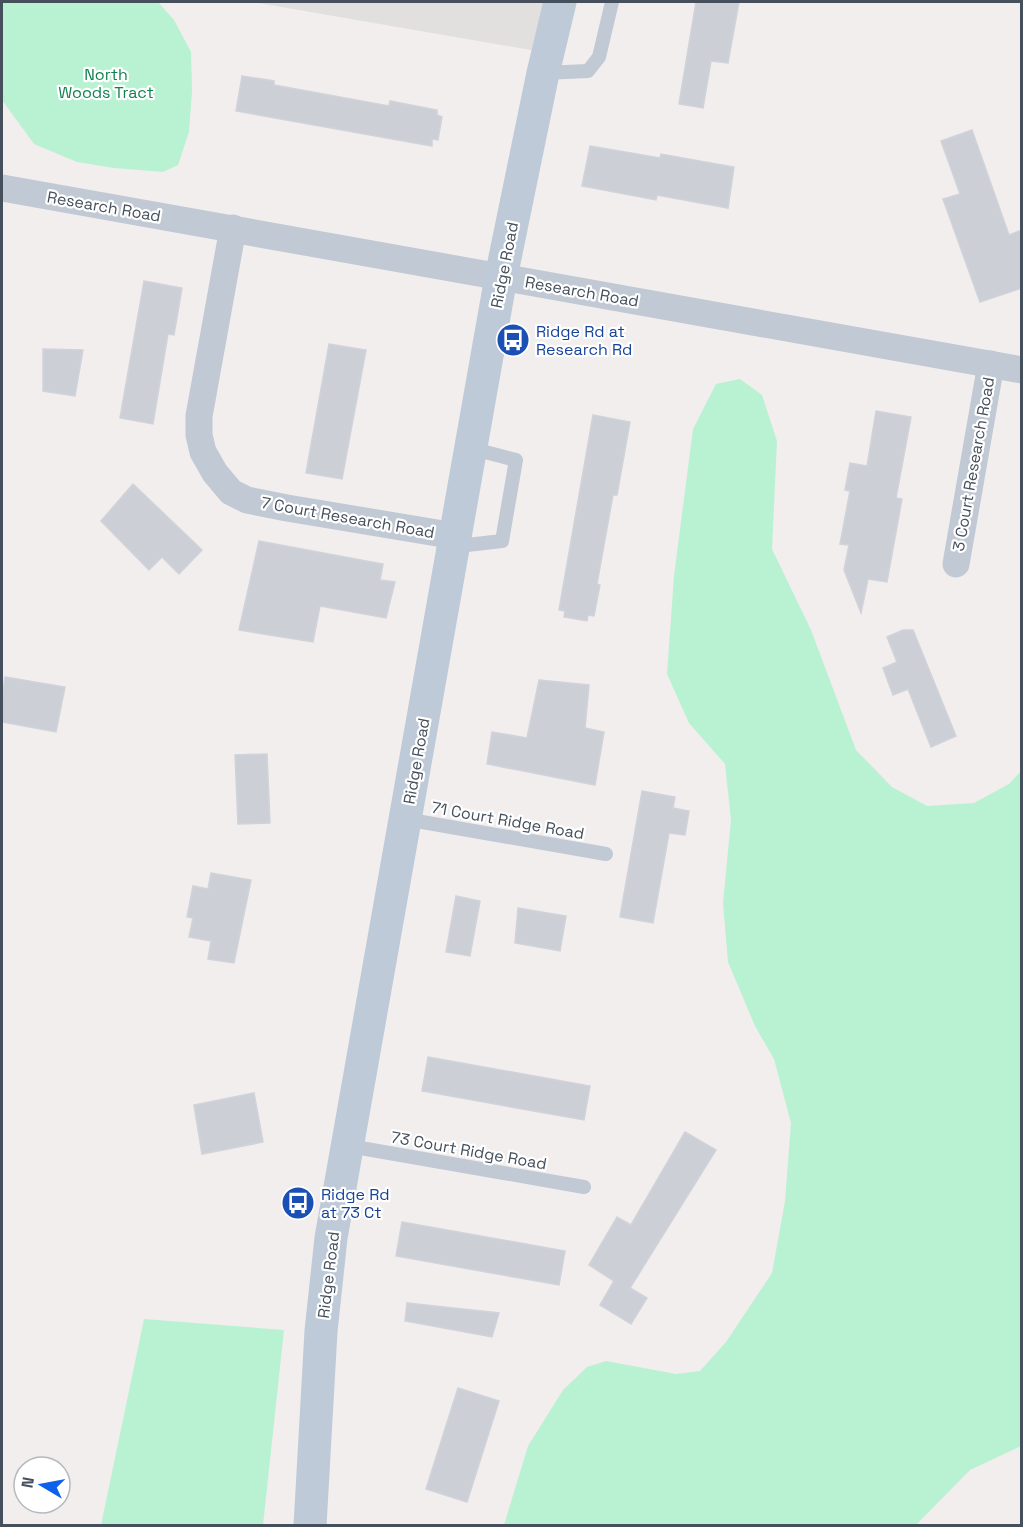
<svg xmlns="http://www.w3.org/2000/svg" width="1023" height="1527" font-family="'Space Grotesk',sans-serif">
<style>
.education{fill:#e2dfdf}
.green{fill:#b8f2d2}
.building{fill:#cccfd6;stroke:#d1d3da;stroke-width:1.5}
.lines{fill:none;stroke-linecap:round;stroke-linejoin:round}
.lane{stroke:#c0c9d4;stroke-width:14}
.street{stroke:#c0c9d4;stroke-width:27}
.secondary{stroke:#bfcad8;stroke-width:33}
.labels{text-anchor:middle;stroke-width:4.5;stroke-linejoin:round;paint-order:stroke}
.park-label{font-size:16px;fill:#108350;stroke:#fff}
.street-label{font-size:16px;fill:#45505c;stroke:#fff}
.transit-label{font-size:16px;fill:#164399;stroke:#fff;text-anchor:start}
</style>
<rect width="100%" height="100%" fill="#f1eeed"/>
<polygon class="education" points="253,2 560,2 548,53"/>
<g class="green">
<polygon points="2,2 158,2 174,20 191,52 192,91 189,132 178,165 163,172 114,168 77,162 34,144 2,100"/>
<polygon points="740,379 762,395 777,441 772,549 811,630 856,750 892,787 927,806 974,803 1009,784 1021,771 1021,1446 970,1470 916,1525 504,1525 528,1446 563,1390 587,1367 606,1361 676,1374 700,1371 726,1342 772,1273 785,1201 791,1123 774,1059 755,1026 728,962 723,903 731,820 725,764 689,723 667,674 674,576 693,429 716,384"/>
<polygon points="144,1319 284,1330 263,1525 101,1525"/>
</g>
<g class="building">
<polygon points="696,2 739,2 728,63 711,61 703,108 679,104"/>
<polygon points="242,76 274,81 274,85 389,106 390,101 437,110 437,115 442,117 438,140 432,139 432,146 236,111"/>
<polygon points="972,130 1009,235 1022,230 1022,288 980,302 943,199 960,194 941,141"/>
<polygon points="590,146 660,158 661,154 734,167 728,208 657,195 656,200 582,186"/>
<polygon points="144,281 182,288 174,335 168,334 153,424 120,418"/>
<polygon points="329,344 366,350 342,479 306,473"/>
<polygon points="43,349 83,350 75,396 43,391"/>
<polygon points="876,411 911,417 896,498 902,499 887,582 868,579 861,613 844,570 849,545 840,544 850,491 845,490 850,463 867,466"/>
<polygon points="593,415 630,422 617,495 613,495 597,584 600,585 594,616 588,615 587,621 564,617 565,611 559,610"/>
<polygon points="133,484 202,550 179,574 162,557 149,570 101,521"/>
<polygon points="259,541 383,564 380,580 395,582 386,618 320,606 313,642 239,630"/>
<polygon points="903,630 913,630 956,736 931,747 908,689 893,695 883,668 897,662 887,637"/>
<polygon points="5,677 65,687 56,732 2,722 2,697"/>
<polygon points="539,680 589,685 585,728 604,732 595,785 487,764 492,732 527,738"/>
<polygon points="267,754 270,823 238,824 235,755"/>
<polygon points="642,791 675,797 673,808 689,811 685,835 669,833 653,923 620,917"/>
<polygon points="211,873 251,880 234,963 208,959 211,941 189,937 193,918 187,917 193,886 208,889"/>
<polygon points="456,896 480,901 470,956 446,952"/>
<polygon points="518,908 566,916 560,951 515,943"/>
<polygon points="428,1057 590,1086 584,1120 422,1091"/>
<polygon points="254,1093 263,1142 202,1154 194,1105"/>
<polygon points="685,1132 716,1150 630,1288 647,1298 631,1324 600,1305 614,1281 589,1265 617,1217 631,1225"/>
<polygon points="402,1222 565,1251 559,1285 396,1256"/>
<polygon points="407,1303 499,1313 492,1337 405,1321"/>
<polygon points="458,1388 499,1401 467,1502 426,1489"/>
</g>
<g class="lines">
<g class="lane">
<polyline points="543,73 588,71 599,57 612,2"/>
<polyline points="454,543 467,545 502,541 516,460 470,448"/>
<polyline points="405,819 606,854"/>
<polyline points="349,1146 584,1187"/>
</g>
<g class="street">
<polyline points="2,188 1022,370"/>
<polyline points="233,228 199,416 199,435 203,452 215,473 231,492 247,500 287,508 455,536"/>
<polyline points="956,564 991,364"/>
</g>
<polyline class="secondary" points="310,1526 321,1331 331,1238 501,277 543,73 560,2"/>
</g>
<defs>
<g id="bus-disc" transform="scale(1.725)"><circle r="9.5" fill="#1a4fb4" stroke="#fff"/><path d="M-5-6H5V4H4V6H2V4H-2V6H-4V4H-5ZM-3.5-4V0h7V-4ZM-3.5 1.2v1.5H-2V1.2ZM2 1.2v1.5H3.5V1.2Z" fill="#fff"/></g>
</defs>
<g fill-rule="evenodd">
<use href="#bus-disc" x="513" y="340"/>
<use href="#bus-disc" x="298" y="1203"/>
</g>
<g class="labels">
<g class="park-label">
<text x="106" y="80">North<tspan x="106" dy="18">Woods Tract</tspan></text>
</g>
<g class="street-label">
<text transform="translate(104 206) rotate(10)" y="6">Research Road</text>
<text transform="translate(504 265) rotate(-79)" y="6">Ridge Road</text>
<text transform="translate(582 291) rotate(10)" y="6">Research Road</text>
<text transform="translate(973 464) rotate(-80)" y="6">3 Court Research Road</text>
<text transform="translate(348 517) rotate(10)" y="6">7 Court Research Road</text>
<text transform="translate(416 761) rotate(-80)" y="6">Ridge Road</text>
<text transform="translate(508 820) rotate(10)" y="6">71 Court Ridge Road</text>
<text transform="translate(469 1150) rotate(10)" y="6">73 Court Ridge Road</text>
<text transform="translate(328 1275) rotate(-83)" y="6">Ridge Road</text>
</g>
<g class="transit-label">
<text x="536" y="337">Ridge Rd at<tspan x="536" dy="18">Research Rd</tspan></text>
<text x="321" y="1200">Ridge Rd<tspan x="321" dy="18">at 73 Ct</tspan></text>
</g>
</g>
<rect width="1023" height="1527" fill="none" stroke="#45505c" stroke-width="6"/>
<g transform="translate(42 1485) rotate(280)"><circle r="28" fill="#ffffff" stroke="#b5b9be" stroke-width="1.5"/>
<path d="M0-4.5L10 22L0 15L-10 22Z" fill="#0d61eb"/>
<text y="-9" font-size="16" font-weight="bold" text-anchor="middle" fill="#45505c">N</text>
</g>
</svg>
